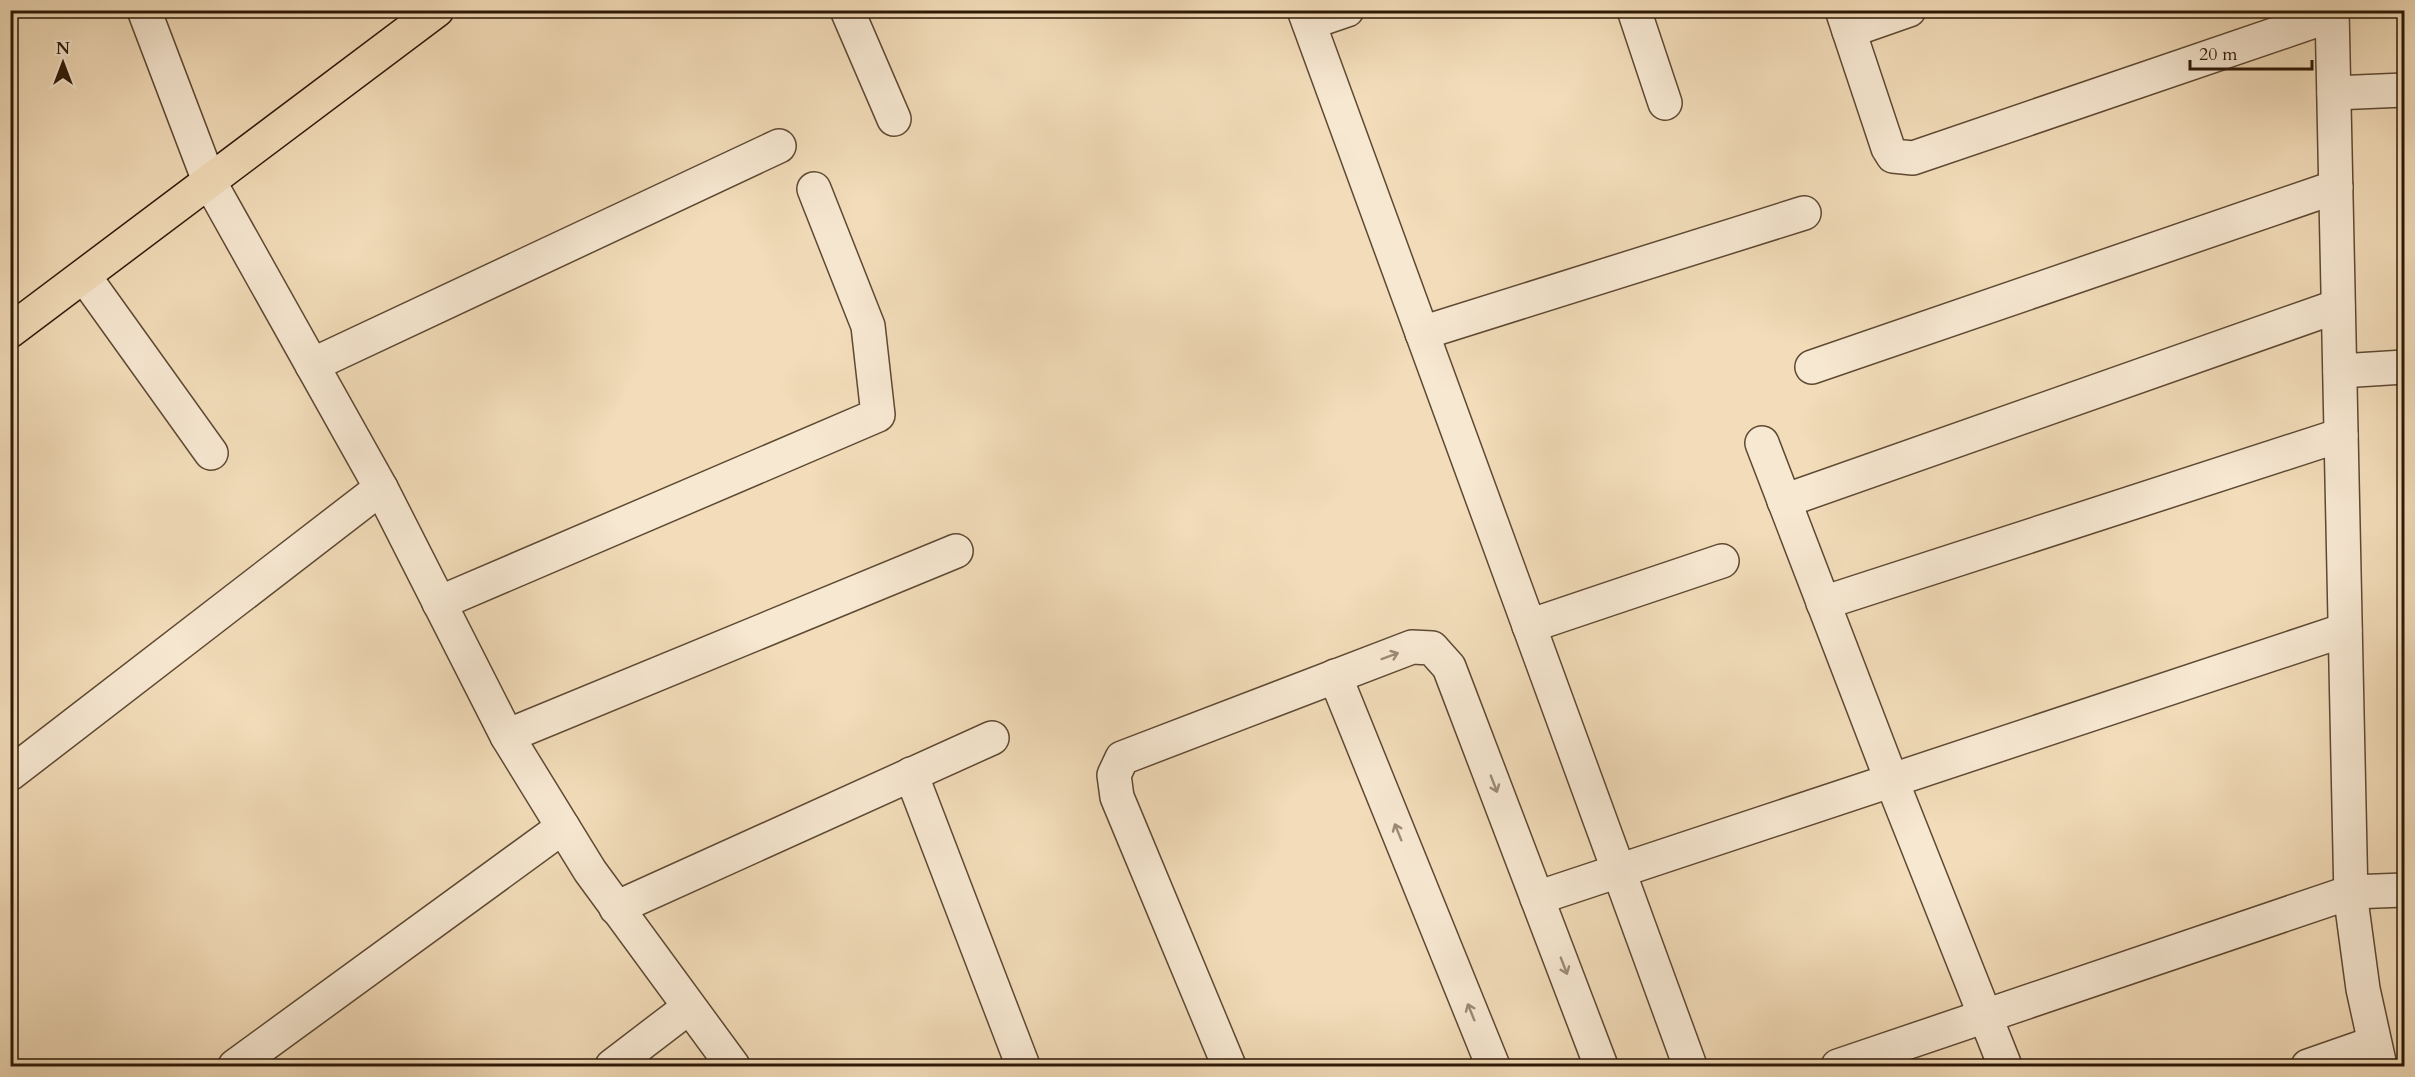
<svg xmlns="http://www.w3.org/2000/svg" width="2415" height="1077" font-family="Cardo,serif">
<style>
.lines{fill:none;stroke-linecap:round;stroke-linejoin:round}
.minor-casing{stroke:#5e4933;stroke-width:36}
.major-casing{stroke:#2d1806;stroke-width:36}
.minor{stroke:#f7e8d2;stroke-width:33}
.major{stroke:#f2dcb9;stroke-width:33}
.oneway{stroke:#9c8a76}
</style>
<rect width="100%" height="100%" fill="#f2dcb9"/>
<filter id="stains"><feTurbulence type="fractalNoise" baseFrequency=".00333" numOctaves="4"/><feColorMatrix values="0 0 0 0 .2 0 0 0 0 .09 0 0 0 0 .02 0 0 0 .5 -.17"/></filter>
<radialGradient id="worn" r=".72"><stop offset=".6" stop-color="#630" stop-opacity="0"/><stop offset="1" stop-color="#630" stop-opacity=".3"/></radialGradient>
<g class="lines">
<g class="minor-casing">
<g id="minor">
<polyline points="144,10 209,181 381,488 507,736 590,871 733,1066"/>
<polyline points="847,10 894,119"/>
<polyline points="1304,10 1690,1066"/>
<polyline points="1634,10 1665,103"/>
<polyline points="1842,10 1888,148 1893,156 1913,158 2332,15"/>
<polyline points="2332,10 2351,900 2363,989 2380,1066"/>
<polyline points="1309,23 1347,10"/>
<polyline points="1849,31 1909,10"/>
<polyline points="2334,93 2404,90"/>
<polyline points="84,276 211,453"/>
<polyline points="1422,333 1804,213"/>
<polyline points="312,365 779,146"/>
<polyline points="1812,367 2336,187"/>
<polyline points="2340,371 2404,367"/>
<polyline points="1762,443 1891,779 2005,1066"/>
<polyline points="1784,501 2338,306"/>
<polyline points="439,603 878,415 868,326 814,189"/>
<polyline points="1823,603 2341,435"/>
<polyline points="1529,626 1722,561"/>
<polyline points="1335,676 1493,1066"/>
<polyline points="507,736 956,551"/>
<polyline points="10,774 381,488"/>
<polyline points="911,774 1023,1066"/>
<polyline points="1537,898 2345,630"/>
<polyline points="616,908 992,738"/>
<polyline points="235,1066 563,827"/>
<polyline points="612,1066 688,1008"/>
<polyline points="1229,1066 1117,797 1114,775 1122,758 1412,647 1432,648 1449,667 1601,1066"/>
<polyline points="1838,1066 2351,892 2404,890"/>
<polyline points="2308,1066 2374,1043"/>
</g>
</g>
<g class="major-casing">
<polyline id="major" points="10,331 437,10"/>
</g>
<use href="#minor" class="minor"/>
<use href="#major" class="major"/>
</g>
<defs><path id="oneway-shaft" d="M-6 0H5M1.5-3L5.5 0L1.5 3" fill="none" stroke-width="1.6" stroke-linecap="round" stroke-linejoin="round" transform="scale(1.5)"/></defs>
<g class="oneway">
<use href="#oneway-shaft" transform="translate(1390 656) rotate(-20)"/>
<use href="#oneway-shaft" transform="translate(1494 784) rotate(69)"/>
<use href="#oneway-shaft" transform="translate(1398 832) rotate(-112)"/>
<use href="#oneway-shaft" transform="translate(1564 966) rotate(69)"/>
<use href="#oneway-shaft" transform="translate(1471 1012) rotate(-112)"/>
</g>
<rect width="2415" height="1077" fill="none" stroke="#f2dcb9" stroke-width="36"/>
<rect x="12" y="12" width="2391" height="1053" fill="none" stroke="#2d1806" stroke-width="3"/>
<rect x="18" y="18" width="2379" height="1041" fill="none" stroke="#2d1806" stroke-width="1.5"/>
<g transform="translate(63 63)" stroke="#f7e8d2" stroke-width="4.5" paint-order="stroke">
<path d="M0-4.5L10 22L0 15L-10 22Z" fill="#2d1806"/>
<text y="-9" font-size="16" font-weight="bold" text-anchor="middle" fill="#2d1806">N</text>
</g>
<path d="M2190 60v9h122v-9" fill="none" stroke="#2d1806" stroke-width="3"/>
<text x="2199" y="60" font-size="18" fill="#2d1806" stroke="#f7e8d2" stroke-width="4.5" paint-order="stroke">20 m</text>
<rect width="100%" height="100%" filter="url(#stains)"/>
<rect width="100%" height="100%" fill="url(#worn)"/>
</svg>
